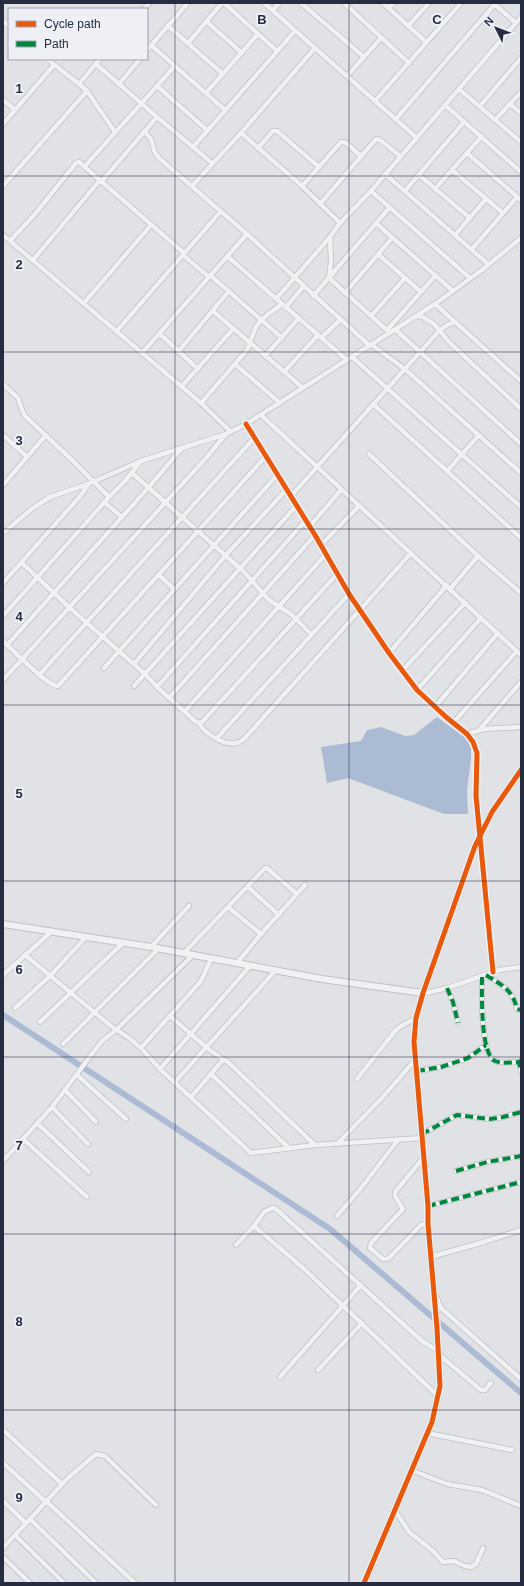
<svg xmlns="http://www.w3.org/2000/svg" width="524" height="1586" font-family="Arial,sans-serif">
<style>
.water{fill:#acbbd4}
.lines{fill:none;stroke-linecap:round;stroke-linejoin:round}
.canal{stroke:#acbbd4;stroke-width:6}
.minor-casing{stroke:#bfc0c4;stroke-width:6}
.tertiary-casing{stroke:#bfc0c4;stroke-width:8}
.minor{stroke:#f0f1f3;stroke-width:4.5}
.tertiary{stroke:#f0f1f3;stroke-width:6}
.quiet{stroke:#00873e;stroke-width:4;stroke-dasharray:8 4;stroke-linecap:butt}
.cycleway-casing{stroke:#eef0f6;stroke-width:8}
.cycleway{stroke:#e8590c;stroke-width:5}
.grid{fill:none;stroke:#262d41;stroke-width:1;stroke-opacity:0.55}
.grid-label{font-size:13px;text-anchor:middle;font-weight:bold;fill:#262d41;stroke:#eef0f6;stroke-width:4;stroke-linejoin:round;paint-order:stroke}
</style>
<rect width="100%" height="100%" fill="#e1e2e6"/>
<polygon class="water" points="437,717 468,740 471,748 471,759 467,790 468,814 444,814 348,778 327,783 321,747 361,741 367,730 381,727 405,736 414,735"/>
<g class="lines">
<polyline class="canal" points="3,1015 330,1229 521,1393"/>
<g class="minor-casing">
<g id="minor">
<polyline points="224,3 277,51"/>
<polyline points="264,3 417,138"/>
<polyline points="301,3 364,57"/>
<polyline points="344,3 409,63"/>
<polyline points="383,3 426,42"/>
<polyline points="493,3 516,23"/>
<polyline points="389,8 393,3"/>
<polyline points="144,9 149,3"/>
<polyline points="273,10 279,3"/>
<polyline points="3,21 9,26"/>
<polyline points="206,21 242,53"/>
<polyline points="168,26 223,74"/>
<polyline points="408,26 429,3"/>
<polyline points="188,43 222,3"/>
<polyline points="151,45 225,110"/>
<polyline points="147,50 188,3"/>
<polyline points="47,59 79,84 87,91 115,132"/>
<polyline points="96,64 157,117 212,163"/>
<polyline points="347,76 381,38"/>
<polyline points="79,84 100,59"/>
<polyline points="119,84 140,59"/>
<polyline points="157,86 207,130"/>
<polyline points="459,89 521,142"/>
<polyline points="206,93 258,34"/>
<polyline points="3,100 15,110"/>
<polyline points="375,101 461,3"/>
<polyline points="510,104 521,113"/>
<polyline points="445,105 521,172"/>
<polyline points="480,106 521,58"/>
<polyline points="396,119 494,5"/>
<polyline points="495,120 521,92"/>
<polyline points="3,124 54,65"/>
<polyline points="144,131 151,139 155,153 159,158 247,234 370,346"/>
<polyline points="241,133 302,186 340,223"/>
<polyline points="193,147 295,31"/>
<polyline points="258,148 273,131 277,131 319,167"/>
<polyline points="467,153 521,200"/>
<polyline points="85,166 175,66"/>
<polyline points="452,170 503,213"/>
<polyline points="385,174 488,264"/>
<polyline points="419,175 470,218"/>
<polyline points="101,182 157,117"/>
<polyline points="3,186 87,91"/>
<polyline points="192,186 241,133 315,48"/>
<polyline points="302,186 341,142 346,143 361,156"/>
<polyline points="435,189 482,136"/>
<polyline points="371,191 470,278"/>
<polyline points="405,191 464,122"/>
<polyline points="320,204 376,139 380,140 400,156"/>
<polyline points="377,224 453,291"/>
<polyline points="3,235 201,403 231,432"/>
<polyline points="455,235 486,199"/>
<polyline points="330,237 331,262 329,278 390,333"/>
<polyline points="10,241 35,214 76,163 79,162 184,253"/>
<polyline points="472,249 517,197"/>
<polyline points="183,255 209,277"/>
<polyline points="379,255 421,292"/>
<polyline points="227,256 347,360"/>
<polyline points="33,260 100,180"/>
<polyline points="210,275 282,338"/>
<polyline points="345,293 392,238"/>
<polyline points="313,296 390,207"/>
<polyline points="276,299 330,237 340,223 371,191 521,17"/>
<polyline points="84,303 151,225"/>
<polyline points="435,304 521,381"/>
<polyline points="286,307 304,286"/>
<polyline points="213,311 302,387"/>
<polyline points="371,316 405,278"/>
<polyline points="417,316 423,317 434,324 449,342 521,409"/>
<polyline points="387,330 436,275"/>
<polyline points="396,330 521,444"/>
<polyline points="116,332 221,211"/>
<polyline points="160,334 198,369"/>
<polyline points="321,338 340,320"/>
<polyline points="372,345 406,370 521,473"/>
<polyline points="178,352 229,291"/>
<polyline points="142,353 247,234"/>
<polyline points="265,356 299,318"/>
<polyline points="352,357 521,507"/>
<polyline points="235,364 280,403"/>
<polyline points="284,372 318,335"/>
<polyline points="3,384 18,398 24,415 72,460 109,497"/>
<polyline points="181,387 233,329"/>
<path d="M201,403L247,350C252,341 252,332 258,324C264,315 274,311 282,304"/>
<polyline points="373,404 521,538"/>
<polyline points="261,415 521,655"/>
<polyline points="246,424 315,535 349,594 389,653 417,690 446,717 467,734 473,742 477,753 476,796 493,972"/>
<polyline points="3,435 27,457"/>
<polyline points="369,454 478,556 521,593"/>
<polyline points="447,471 479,435"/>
<polyline points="132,473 243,571 269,600 291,614 312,635"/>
<polyline points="3,485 46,435"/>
<polyline points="291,496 439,331 447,325 455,322"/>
<polyline points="104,502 122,517"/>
<polyline points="310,526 341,490"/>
<polyline points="3,533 33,508 50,497 88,484 141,461 226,434 246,424 435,304 482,270 521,238"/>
<polyline points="321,545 359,506"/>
<polyline points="22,563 70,608 145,674 157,687 195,721 199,723 203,721 337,574"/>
<polyline points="159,575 174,589"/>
<polyline points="3,583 82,494 88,484"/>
<polyline points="450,589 478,556"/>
<polyline points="3,616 109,497 125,481 141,461"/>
<path d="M3,641C12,649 48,687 58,686L266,456"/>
<polyline points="7,645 149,487 181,449"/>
<polyline points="389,653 447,585"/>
<polyline points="134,664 225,556 286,490"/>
<polyline points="104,668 278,474"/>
<polyline points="402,671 465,603"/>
<polyline points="39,675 255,437"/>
<polyline points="3,680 207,457 226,434"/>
<polyline points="134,686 297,505"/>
<polyline points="157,687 306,520"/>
<polyline points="417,690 481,618"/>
<polyline points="169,698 315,535"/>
<polyline points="435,707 498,633"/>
<polyline points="185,711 326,554"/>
<path d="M199,723C204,733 224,746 236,743C239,743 242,740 244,739L411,553"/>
<polyline points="453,723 517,651"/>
<polyline points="479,730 521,682"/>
<polyline points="467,734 484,729 521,727"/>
<polyline points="217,738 349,594"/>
<polyline points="248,887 279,915"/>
<polyline points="228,907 261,934"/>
<polyline points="151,947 189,906"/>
<polyline points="184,953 265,868 268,869 297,894"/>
<polyline points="25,955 111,1026 129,1038 141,1048 160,1069 251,1153 315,1145 423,1138"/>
<polyline points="237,963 261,934 305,885"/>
<polyline points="3,975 52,931"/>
<path d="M486,975C503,986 512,989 517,1009L521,1010"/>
<path d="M482,977C482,992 480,1054 495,1061C502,1064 512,1062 520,1062"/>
<polyline points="447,988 453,1002 458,1023"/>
<polyline points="422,994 447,988 499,970 521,967"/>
<polyline points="15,1008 50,976 86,937"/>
<polyline points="170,1016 207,1048 224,1060"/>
<polyline points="40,1022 123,943"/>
<polyline points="63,1044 159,948"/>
<polyline points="141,1048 201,981 211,959"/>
<polyline points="520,1061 521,1071"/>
<polyline points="160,1069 250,966"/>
<polyline points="417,1071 441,1067 468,1058 486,1045"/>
<polyline points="211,1074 289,1148"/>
<polyline points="77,1075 126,1119"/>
<polyline points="357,1079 395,1031 401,1026 416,1018"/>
<polyline points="175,1082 275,971"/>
<polyline points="65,1090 96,1122"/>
<polyline points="191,1097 222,1061 227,1061 315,1145"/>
<polyline points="52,1107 88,1144"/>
<polyline points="37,1123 89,1172"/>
<polyline points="422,1134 457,1115 490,1119 503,1117 521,1112"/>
<polyline points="337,1144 381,1099 415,1060"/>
<polyline points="424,1157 395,1192 395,1196 403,1209 371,1243 370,1248 383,1259 388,1259 421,1225 428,1224"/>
<polyline points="3,1161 23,1139"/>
<polyline points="456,1171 487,1162 521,1156"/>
<polyline points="87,1197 23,1139 52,1107 101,1042 116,1030 193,955"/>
<polyline points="428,1206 521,1182"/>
<polyline points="337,1216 361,1188 398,1140"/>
<polyline points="254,1226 302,1267 438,1396"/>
<polyline points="236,1245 254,1226 264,1212 272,1208 276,1209 422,1341 438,1351"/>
<polyline points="430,1257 477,1244 521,1230"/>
<polyline points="436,1296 441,1308 521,1379"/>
<polyline points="438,1354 481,1390 485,1390 491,1383"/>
<polyline points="318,1370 362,1323"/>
<polyline points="280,1377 361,1285"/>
<polyline points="3,1430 62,1484"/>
<polyline points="427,1433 512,1450"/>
<polyline points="3,1463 46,1502"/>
<polyline points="411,1470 447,1484 482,1490 521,1506"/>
<polyline points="3,1501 26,1523"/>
<polyline points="46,1501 135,1583"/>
<polyline points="394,1509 409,1532 433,1551 443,1562 454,1561 465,1566 471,1567 476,1564 483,1548"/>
<polyline points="30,1519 96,1583"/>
<polyline points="15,1535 64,1583"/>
<polyline points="3,1548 68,1478 96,1454 105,1456 156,1505"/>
<polyline points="3,1557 30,1583"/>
</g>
</g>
<g class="tertiary-casing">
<g id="tertiary">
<polyline points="3,924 151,947 322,979 423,993"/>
<polyline points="364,1583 432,1422 440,1386 437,1328 428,1224 428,1206 414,1042 416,1018 423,993 475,846 492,812 521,770"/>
</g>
</g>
<use href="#minor" class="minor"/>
<use href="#tertiary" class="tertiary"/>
<g class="quiet">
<path d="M486,975C503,986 512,989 517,1009L521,1010"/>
<path d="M482,977C482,992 480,1054 495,1061C502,1064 512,1062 520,1062"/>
<polyline points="447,988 453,1002 458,1023"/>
<polyline points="521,1060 519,1063 521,1071"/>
<polyline points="417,1071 441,1067 468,1058 486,1045"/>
<polyline points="422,1134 457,1115 490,1119 503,1117 521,1112"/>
<polyline points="456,1171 487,1162 521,1156"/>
<polyline points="428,1206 521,1182"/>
</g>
<g class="cycleway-casing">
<g id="cycleway">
<polyline points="246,424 315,535 349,594 389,653 417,690 446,717 467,734 473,742 477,753 476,796 493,972"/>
<polyline points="364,1583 432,1422 440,1386 437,1328 428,1224 428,1206 414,1042 416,1018 423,993 475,846 492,812 521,770"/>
</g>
</g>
<use href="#cycleway" class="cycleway"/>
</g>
<path class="grid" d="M175,3V1583M349,3V1583M3,176H521M3,352H521M3,529H521M3,705H521M3,881H521M3,1057H521M3,1234H521M3,1410H521"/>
<g class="grid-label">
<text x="262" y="24">B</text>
<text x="437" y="24">C</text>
<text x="19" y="93">1</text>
<text x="19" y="269">2</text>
<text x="19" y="445">3</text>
<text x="19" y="621">4</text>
<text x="19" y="798">5</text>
<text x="19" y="974">6</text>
<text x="19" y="1150">7</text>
<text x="19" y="1326">8</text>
<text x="19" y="1502">9</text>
</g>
<rect width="524" height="1586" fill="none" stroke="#262d41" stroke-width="8"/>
<rect x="8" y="8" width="140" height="52" fill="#eef0f6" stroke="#9ea2ae"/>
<rect x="16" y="21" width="20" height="6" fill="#e8590c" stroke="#9ea2ae"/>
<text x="44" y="28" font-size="12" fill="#262d41">Cycle path</text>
<rect x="16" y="41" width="20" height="6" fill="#00873e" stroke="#9ea2ae"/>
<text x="44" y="48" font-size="12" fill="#262d41">Path</text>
<g transform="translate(496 28) rotate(312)" stroke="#eef0f6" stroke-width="3" paint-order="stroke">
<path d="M0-3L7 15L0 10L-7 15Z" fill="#262d41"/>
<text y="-6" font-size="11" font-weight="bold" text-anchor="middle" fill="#262d41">N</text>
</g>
</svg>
